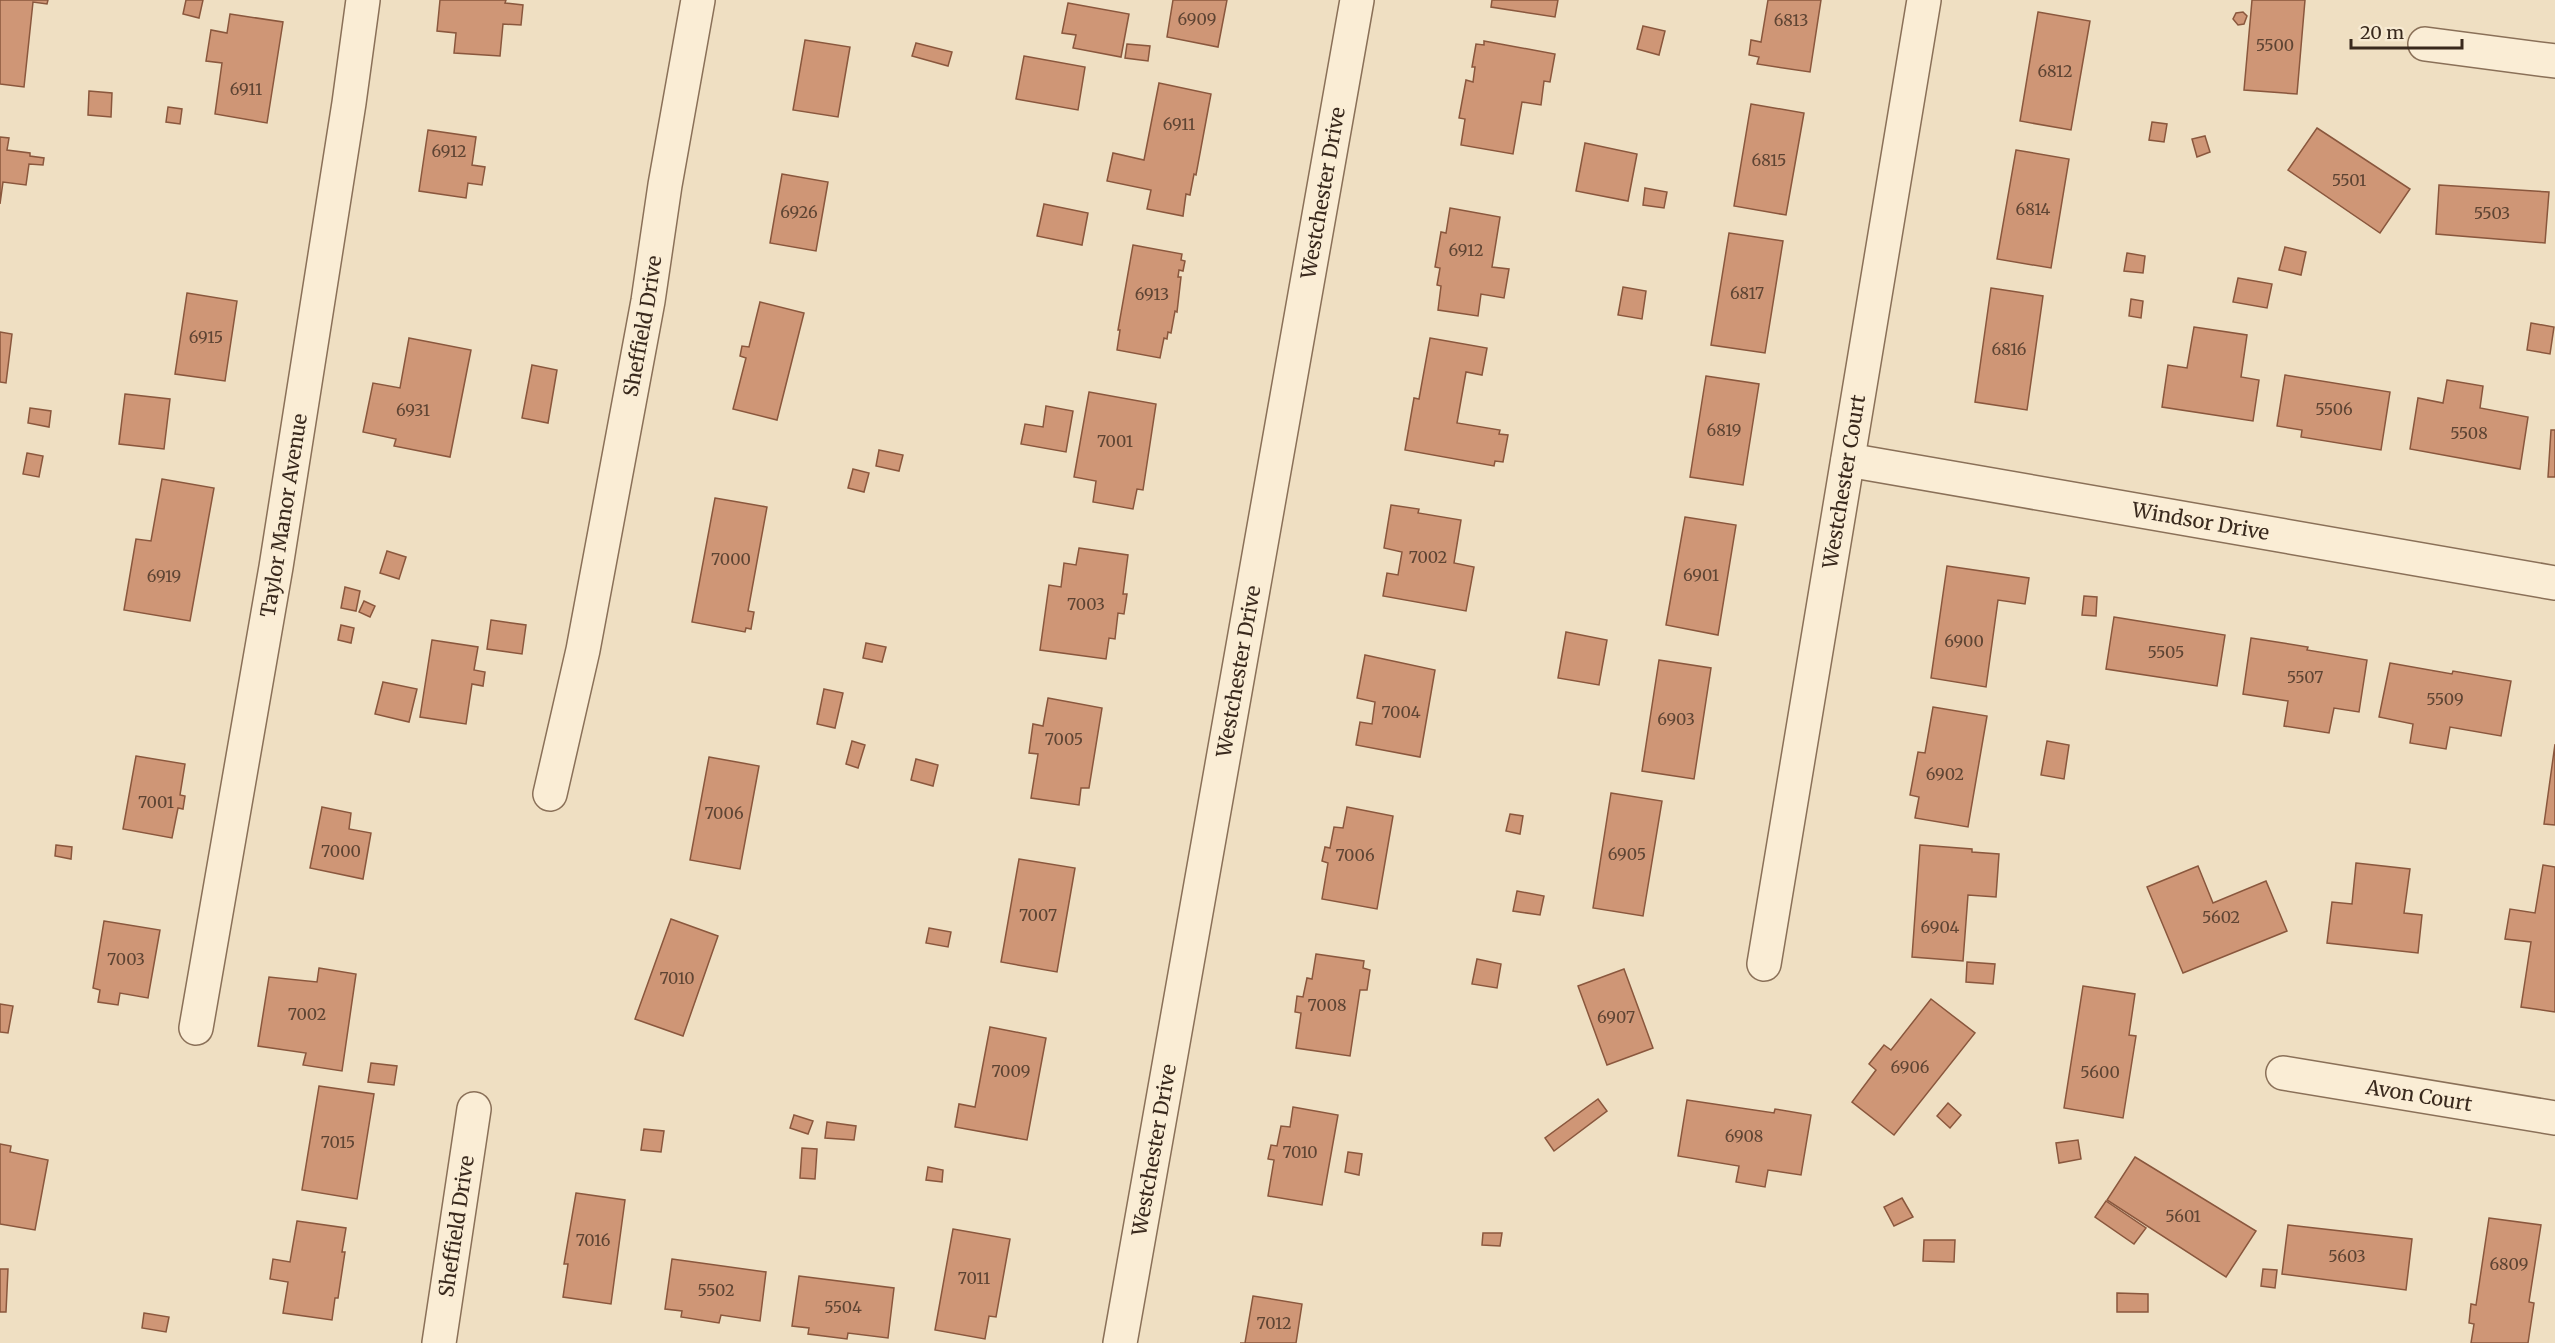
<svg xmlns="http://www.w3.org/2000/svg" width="2555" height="1343" font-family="Merriweather,serif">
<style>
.building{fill:#cf9676;stroke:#8a573d;stroke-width:1.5}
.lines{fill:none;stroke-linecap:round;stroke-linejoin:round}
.street-casing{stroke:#8a7058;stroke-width:36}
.street{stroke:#faedd5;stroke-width:33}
.labels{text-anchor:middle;stroke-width:4.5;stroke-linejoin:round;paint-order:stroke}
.number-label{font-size:16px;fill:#5e4433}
.street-label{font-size:20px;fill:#39291d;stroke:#f7ead2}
</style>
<rect width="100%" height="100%" fill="#efdfc2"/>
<g class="building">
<polygon points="0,0 48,0 47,4 33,2 24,87 0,84"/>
<polygon points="186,0 203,0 199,18 183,14"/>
<polygon points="440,0 506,0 505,3 523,5 521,25 503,24 500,56 454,53 456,33 437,31"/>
<polygon points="1173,0 1227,0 1218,47 1167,37"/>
<polygon points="1492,0 1558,0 1555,17 1491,7"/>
<polygon points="1768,0 1821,0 1810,72 1757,64 1759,57 1749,55 1751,40 1761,42"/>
<polygon points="2252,0 2305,0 2297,94 2244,90"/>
<polygon points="1068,3 1129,14 1121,57 1073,48 1076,35 1062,33"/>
<polygon points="2038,12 2090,21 2071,130 2020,121"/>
<polygon points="2243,12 2247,16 2244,24 2238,25 2233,19 2236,13"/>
<polygon points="230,14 283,22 267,123 215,114 222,63 206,61 211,30 227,33"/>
<polygon points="1643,26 1665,31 1659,55 1637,49"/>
<polygon points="805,40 850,47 838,117 793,110"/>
<polygon points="1484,41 1555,54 1550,82 1544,81 1541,105 1522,102 1513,154 1461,145 1465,119 1459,118 1466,80 1473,82 1475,67 1472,67 1476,44 1484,45"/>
<polygon points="916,43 952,52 948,66 912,56"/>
<polygon points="1127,44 1150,46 1148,61 1125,58"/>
<polygon points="1024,56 1085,67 1078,110 1016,99"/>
<polygon points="1159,83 1211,94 1196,175 1194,174 1190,195 1186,194 1183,216 1147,209 1151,190 1107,181 1113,153 1144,160"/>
<polygon points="89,91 112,93 111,117 88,115"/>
<polygon points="1751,104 1804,113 1786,215 1734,206"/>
<polygon points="168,107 182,109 180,124 166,122"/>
<polygon points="2152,122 2167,124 2164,142 2149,140"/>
<polygon points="2317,128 2410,189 2380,233 2288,170"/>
<polygon points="428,130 476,137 472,165 485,167 482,185 468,183 466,198 419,191"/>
<polygon points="2205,136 2210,152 2197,157 2192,139"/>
<polygon points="0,137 9,138 7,150 30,153 30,156 44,158 43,165 29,164 26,185 3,182 0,204"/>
<polygon points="1585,143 1637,154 1628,201 1576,191"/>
<polygon points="2016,150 2069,159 2051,268 1997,259"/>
<polygon points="782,174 828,182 816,251 770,243"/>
<polygon points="2439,185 2549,192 2545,243 2436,234"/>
<polygon points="1645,188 1667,192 1664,208 1643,205"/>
<polygon points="1044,204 1088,213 1082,245 1037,236"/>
<polygon points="1450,208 1500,217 1492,267 1509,269 1504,298 1481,294 1478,316 1438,310 1441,286 1437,285 1440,268 1435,267 1441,232 1446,233"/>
<polygon points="1729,233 1783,241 1765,353 1711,345"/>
<polygon points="1133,245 1182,254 1181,260 1185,261 1183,271 1179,270 1178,277 1181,277 1177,312 1175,311 1171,333 1168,332 1167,339 1164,338 1160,358 1117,350 1120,330 1118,330"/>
<polygon points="2285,247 2306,252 2301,275 2279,270"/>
<polygon points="2127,253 2145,256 2143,273 2124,271"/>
<polygon points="2238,278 2272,284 2267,308 2233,302"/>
<polygon points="1623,287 1646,291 1642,319 1618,315"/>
<polygon points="1991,288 2043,296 2027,410 1975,402"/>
<polygon points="187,293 237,301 225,381 175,374"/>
<polygon points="2131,299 2143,301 2141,318 2129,316"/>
<polygon points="760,302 804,313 777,420 733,409 746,358 740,356 742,346 749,347"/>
<polygon points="2531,323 2554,327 2550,354 2527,350"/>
<polygon points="2194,327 2247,335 2241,377 2259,380 2253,421 2162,407 2168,365 2187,368"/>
<polygon points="0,332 12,334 6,383 0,382"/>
<polygon points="409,338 471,350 450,457 394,446 396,439 363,432 373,383 400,388"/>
<polygon points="1430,338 1487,348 1482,375 1466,372 1457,423 1500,430 1499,434 1508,435 1503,462 1495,461 1494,466 1405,450 1414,398 1419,399"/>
<polygon points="532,365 557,370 548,423 522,418"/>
<polygon points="2285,375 2390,392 2381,450 2301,437 2302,430 2277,426"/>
<polygon points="1706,376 1759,384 1743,485 1690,477"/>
<polygon points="2447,380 2483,386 2480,408 2528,417 2520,469 2410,449 2418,398 2443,403"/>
<polygon points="1089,392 1156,404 1143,490 1137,489 1133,509 1093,502 1096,481 1074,477"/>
<polygon points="125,394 170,399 164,449 119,444"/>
<polygon points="1046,406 1073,411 1066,452 1021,444 1025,424 1043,427"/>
<polygon points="30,408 51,411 49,427 28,423"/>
<polygon points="2551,430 2555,430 2555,477 2548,477"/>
<polygon points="879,450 903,455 899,471 876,466"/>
<polygon points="27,453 43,456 39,477 23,474"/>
<polygon points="853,469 869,473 864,492 848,488"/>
<polygon points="162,479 214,488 190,621 124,610 136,539 151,541"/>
<polygon points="715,498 767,507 748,611 754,612 751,629 746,628 745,632 692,622"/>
<polygon points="1391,505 1419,509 1418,513 1461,520 1454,563 1474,567 1466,611 1383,596 1387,573 1398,575 1402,552 1384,548"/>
<polygon points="1685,517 1736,525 1718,635 1666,625"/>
<polygon points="1079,548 1128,555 1123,594 1127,594 1124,614 1118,613 1115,639 1109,638 1106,659 1040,650 1049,585 1061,587 1064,563 1076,565"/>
<polygon points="387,551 406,557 399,579 380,573"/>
<polygon points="1947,566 2029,578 2025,604 1998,600 1986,687 1931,678"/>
<polygon points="345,587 360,591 356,611 341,608"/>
<polygon points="2084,596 2097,597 2096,616 2082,615"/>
<polygon points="364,601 375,606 370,617 359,612"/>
<polygon points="2114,617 2225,635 2217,686 2106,669"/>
<polygon points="491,620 526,625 522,654 487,649"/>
<polygon points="341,625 354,628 351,643 338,640"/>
<polygon points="1566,632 1607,640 1599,685 1558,678"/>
<polygon points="2251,638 2308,647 2307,650 2367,660 2359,712 2334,708 2329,733 2284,726 2288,701 2243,694"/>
<polygon points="432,640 478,647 474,670 485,672 483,686 472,684 466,724 420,717"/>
<polygon points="866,643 886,647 882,662 863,658"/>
<polygon points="1365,655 1435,670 1420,757 1356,745 1360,722 1372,724 1375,702 1357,698"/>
<polygon points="1659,660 1711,668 1694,779 1642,771"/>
<polygon points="2390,663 2452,674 2453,671 2511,681 2501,736 2450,727 2446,749 2410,743 2413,724 2379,717"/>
<polygon points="383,682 417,689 409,722 375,714"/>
<polygon points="824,689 843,693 835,728 817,724"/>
<polygon points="1048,698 1102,708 1089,788 1081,788 1079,805 1031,798 1038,754 1029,753 1033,724 1043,726"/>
<polygon points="1933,707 1987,716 1968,827 1915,818 1919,797 1910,795 1918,752 1925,753"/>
<polygon points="852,741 865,745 858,768 846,764"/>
<polygon points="2047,741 2069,745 2064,779 2041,775"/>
<polygon points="2555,744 2555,825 2544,824"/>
<polygon points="136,756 185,764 180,795 185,796 183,809 178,808 172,838 123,829"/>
<polygon points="709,757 759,766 740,869 690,860"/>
<polygon points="916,759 938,765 933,786 911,780"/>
<polygon points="1611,793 1662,801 1643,916 1593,908"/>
<polygon points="322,807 351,813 349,829 371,833 363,879 310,868"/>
<polygon points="1347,807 1393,816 1377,909 1322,899 1328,863 1322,861 1325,847 1330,848 1334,827 1343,828"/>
<polygon points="1510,814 1523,816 1520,834 1506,831"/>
<polygon points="56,845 72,847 71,859 55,856"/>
<polygon points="1920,845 1972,849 1972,852 1999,854 1996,897 1968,895 1963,961 1912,957"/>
<polygon points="1019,859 1075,868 1057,972 1001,962"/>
<polygon points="2356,863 2410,869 2404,913 2422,915 2418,953 2327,943 2332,902 2352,904"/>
<polygon points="2543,865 2555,867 2555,1012 2521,1007 2531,942 2505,939 2510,909 2535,913"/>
<polygon points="2198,866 2213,903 2266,881 2287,931 2183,973 2147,887"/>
<polygon points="1517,891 1544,896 1540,915 1513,911"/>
<polygon points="671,919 718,936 683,1036 635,1019"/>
<polygon points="104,921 160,930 148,998 120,993 118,1005 98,1002 100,990 93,988"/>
<polygon points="929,928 951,932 948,947 926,943"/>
<polygon points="1316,954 1364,961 1363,968 1370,970 1367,990 1360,990 1350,1056 1296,1048 1301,1013 1295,1012 1297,996 1303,997 1307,978 1312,979"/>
<polygon points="1477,959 1501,964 1497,988 1472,984"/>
<polygon points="1967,962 1995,964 1993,984 1966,982"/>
<polygon points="319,968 356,974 342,1071 303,1065 306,1053 258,1046 269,977 317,982"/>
<polygon points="1624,969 1653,1048 1607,1065 1578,986"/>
<polygon points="2083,986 2135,994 2129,1035 2136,1036 2123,1118 2064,1108"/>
<polygon points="1931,999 1975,1033 1894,1135 1852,1102 1876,1070 1869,1064 1884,1045 1891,1050"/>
<polygon points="0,1004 13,1006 8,1033 0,1032"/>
<polygon points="990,1027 1046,1038 1027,1140 955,1127 959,1104 975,1107"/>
<polygon points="371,1063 397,1066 394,1085 368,1082"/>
<polygon points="319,1086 374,1094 357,1199 302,1190"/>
<polygon points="1598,1099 1607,1111 1554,1151 1545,1138"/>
<polygon points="1687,1100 1774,1113 1775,1109 1811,1115 1801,1175 1768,1170 1765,1187 1736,1182 1739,1166 1678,1156"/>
<polygon points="1948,1103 1961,1115 1950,1128 1937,1116"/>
<polygon points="1293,1107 1338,1115 1322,1205 1268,1196 1274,1160 1268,1159 1271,1145 1277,1146 1281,1126 1290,1127"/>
<polygon points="794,1115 813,1121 808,1134 790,1128"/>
<polygon points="827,1122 856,1126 854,1140 825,1138"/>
<polygon points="644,1129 664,1131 661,1152 641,1150"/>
<polygon points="2078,1140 2081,1159 2059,1163 2056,1143"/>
<polygon points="0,1144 11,1146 10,1152 48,1160 35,1230 0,1224"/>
<polygon points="802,1148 817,1149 815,1179 800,1178"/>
<polygon points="1348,1152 1362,1154 1359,1175 1345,1172"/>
<polygon points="2135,1157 2256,1231 2226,1277 2107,1200"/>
<polygon points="928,1167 943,1170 942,1182 926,1180"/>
<polygon points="576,1193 625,1200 611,1304 563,1297 568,1264 564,1264"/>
<polygon points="1902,1198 1913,1217 1894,1226 1884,1207"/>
<polygon points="2106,1201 2146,1228 2134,1244 2095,1217"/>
<polygon points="2489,1218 2541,1225 2529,1302 2534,1303 2528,1343 2471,1343 2474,1324 2469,1323 2471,1304 2476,1305"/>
<polygon points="297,1221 346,1228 342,1252 345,1252 338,1298 335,1298 332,1320 283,1313 288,1282 270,1279 273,1259 290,1262"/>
<polygon points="2288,1225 2412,1239 2406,1290 2282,1274"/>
<polygon points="953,1229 1010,1239 996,1317 989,1316 985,1339 935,1330"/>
<polygon points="1483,1233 1502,1233 1500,1246 1482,1245"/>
<polygon points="1924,1240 1955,1240 1954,1262 1923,1261"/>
<polygon points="672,1259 766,1272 760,1321 721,1315 719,1323 681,1317 682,1311 665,1309"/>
<polygon points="0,1269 8,1269 6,1312 0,1312"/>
<polygon points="2263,1269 2277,1270 2275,1288 2261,1286"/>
<polygon points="799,1276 894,1288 888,1338 848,1333 847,1339 808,1334 809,1328 792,1326"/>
<polygon points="2117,1293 2148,1294 2148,1312 2117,1312"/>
<polygon points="1253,1296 1302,1304 1296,1343 1240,1343 1245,1343"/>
<polygon points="144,1313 169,1317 166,1332 142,1328"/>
</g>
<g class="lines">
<g class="street-casing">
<g id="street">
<polyline points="2425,44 2555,61"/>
<path id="s1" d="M1848,460L2555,583"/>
<path id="s2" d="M550,794L583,650L648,301L665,185L698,0"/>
<path id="s3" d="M1764,964L1924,0"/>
<path id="s4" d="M196,1028L276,567L349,103L363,0"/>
<path id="s5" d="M2283,1073L2555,1118"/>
<path id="s6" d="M439,1343L474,1109"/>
<path id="s7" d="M1120,1343L1357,0"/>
</g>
</g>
<use href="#street" class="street"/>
</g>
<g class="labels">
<g class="number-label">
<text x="1197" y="25">6909</text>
<text x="1791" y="26">6813</text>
<text x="2275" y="51">5500</text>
<text x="2055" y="77">6812</text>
<text x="246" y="95">6911</text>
<text x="1179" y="130">6911</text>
<text x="449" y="157">6912</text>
<text x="1769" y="166">6815</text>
<text x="2349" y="186">5501</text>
<text x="2033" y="215">6814</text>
<text x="799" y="218">6926</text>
<text x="2492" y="219">5503</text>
<text x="1466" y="256">6912</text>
<text x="1747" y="299">6817</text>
<text x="1152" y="300">6913</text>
<text x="206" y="343">6915</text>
<text x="2009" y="355">6816</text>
<text x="2334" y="415">5506</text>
<text x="413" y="416">6931</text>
<text x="1724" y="436">6819</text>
<text x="2469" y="439">5508</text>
<text x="1115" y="447">7001</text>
<text x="1428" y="563">7002</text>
<text x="731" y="565">7000</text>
<text x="1701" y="581">6901</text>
<text x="164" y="582">6919</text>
<text x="1086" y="610">7003</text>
<text x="1964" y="647">6900</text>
<text x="2166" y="658">5505</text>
<text x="2305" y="683">5507</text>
<text x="2445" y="705">5509</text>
<text x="1401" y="718">7004</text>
<text x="1676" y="725">6903</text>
<text x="1064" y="745">7005</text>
<text x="1945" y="780">6902</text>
<text x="156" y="808">7001</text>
<text x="724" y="819">7006</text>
<text x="341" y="857">7000</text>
<text x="1627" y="860">6905</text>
<text x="1355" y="861">7006</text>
<text x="1038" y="921">7007</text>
<text x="2221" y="923">5602</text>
<text x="1940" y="933">6904</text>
<text x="126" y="965">7003</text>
<text x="677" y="984">7010</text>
<text x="1327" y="1011">7008</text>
<text x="307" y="1020">7002</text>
<text x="1616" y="1023">6907</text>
<text x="1910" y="1073">6906</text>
<text x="1011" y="1077">7009</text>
<text x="2100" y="1078">5600</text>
<text x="1744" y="1142">6908</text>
<text x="338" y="1148">7015</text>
<text x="1300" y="1158">7010</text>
<text x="2183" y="1222">5601</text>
<text x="593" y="1246">7016</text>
<text x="2347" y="1262">5603</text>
<text x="2509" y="1270">6809</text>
<text x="974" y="1284">7011</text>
<text x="716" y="1296">5502</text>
<text x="843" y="1313">5504</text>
<text x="1274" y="1329">7012</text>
</g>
<g class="street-label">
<text dy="7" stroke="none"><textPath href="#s7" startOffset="1168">Westchester Drive</textPath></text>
<text dy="7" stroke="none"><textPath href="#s2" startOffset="477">Sheffield Drive</textPath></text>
<text dy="7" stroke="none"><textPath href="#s3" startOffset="489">Westchester Court</textPath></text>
<text dy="7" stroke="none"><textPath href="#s4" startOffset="520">Taylor Manor Avenue</textPath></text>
<text dy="7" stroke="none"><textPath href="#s1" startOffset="358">Windsor Drive</textPath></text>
<text dy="7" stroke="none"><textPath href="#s7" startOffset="682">Westchester Drive</textPath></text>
<text dy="7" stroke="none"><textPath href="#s5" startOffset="138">Avon Court</textPath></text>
<text dy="7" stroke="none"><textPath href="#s7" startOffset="196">Westchester Drive</textPath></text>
<text dy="7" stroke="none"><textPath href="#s6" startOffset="118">Sheffield Drive</textPath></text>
</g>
</g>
<path d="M2351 39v9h111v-9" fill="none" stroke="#39291d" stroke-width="3"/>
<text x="2360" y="39" font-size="18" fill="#39291d" stroke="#f7ead2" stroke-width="4.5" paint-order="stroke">20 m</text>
</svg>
